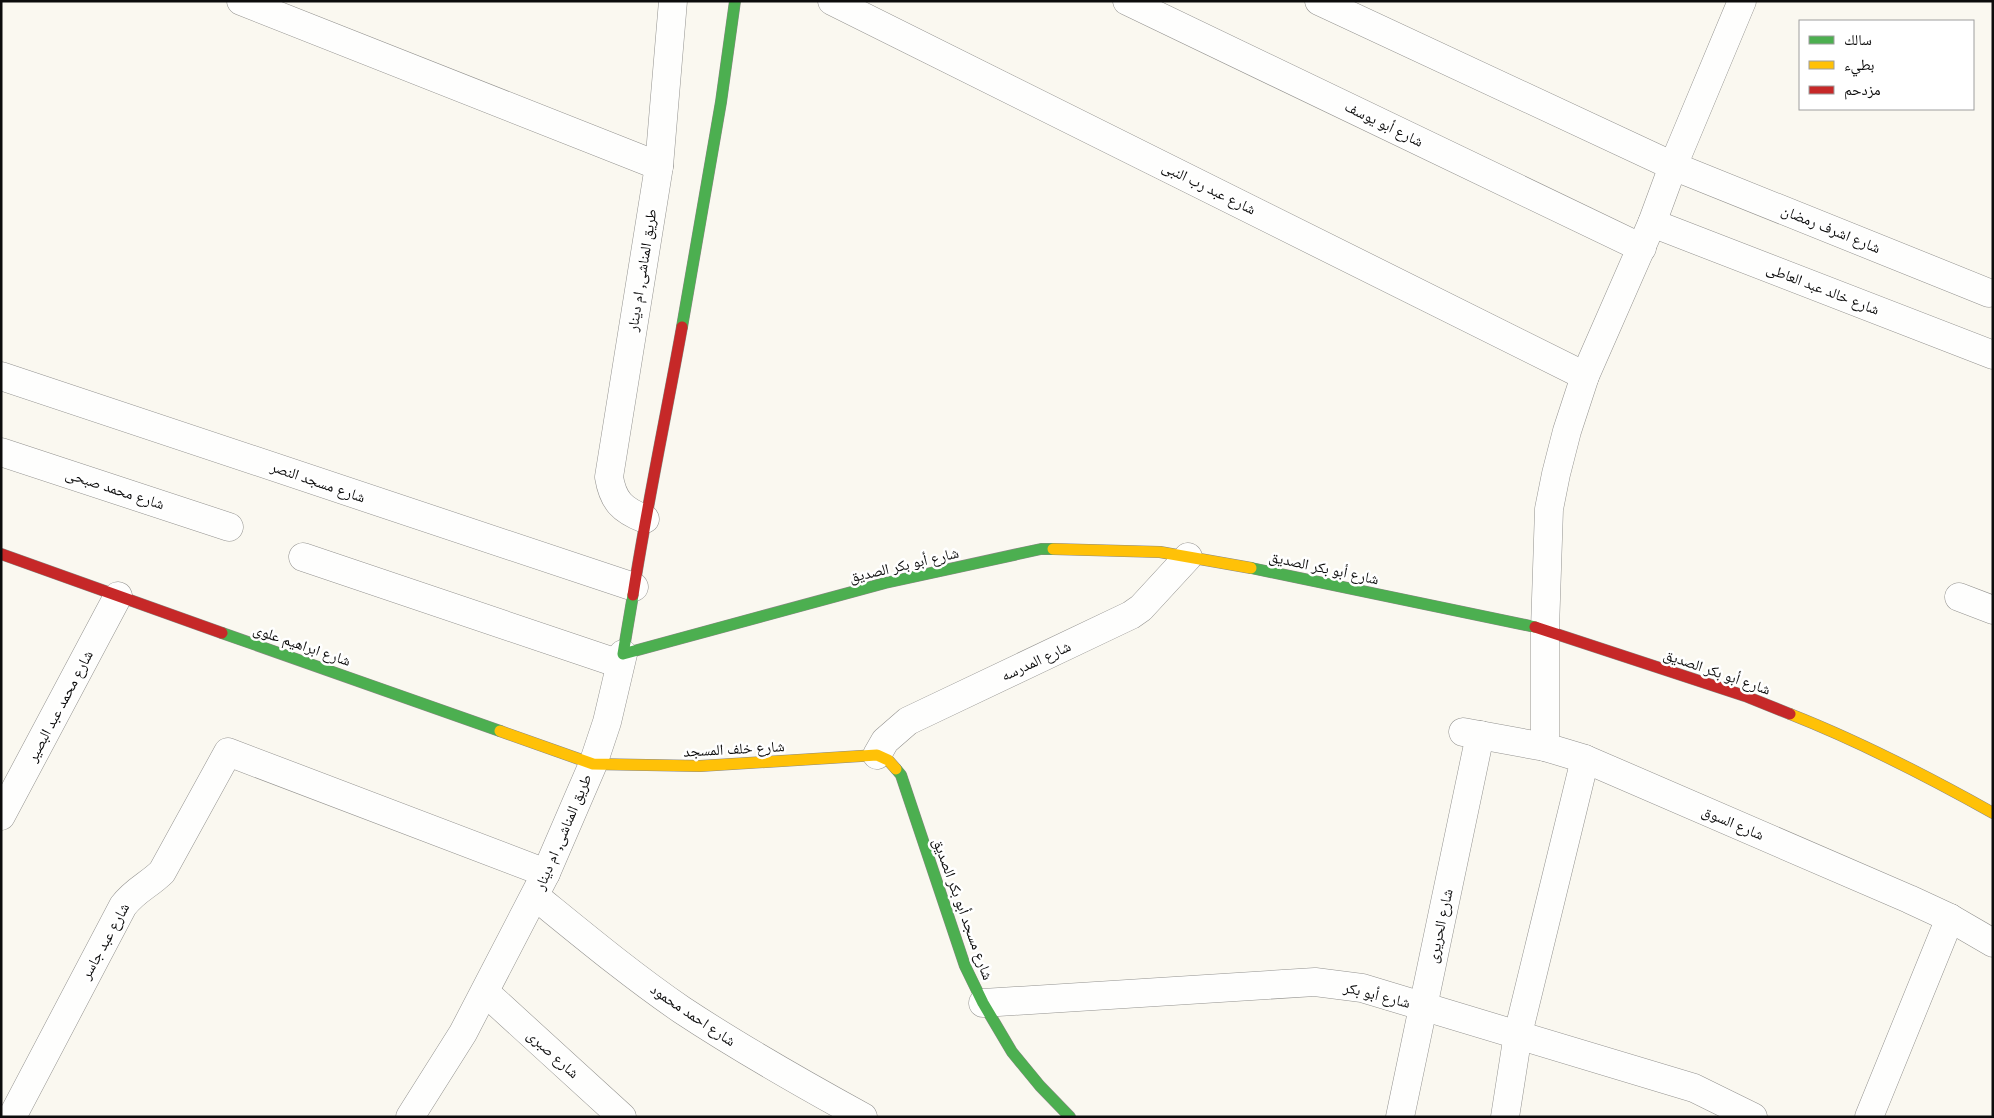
<svg xmlns="http://www.w3.org/2000/svg" width="1994" height="1118" font-family="'Roboto Serif','Noto Naskh Arabic',serif">
<style>
.lines{fill:none;stroke-linecap:round;stroke-linejoin:round}
.street-casing{stroke:#93928f;stroke-width:29}
.fast-casing{stroke:#8a8985;stroke-width:12}
.slow-casing{stroke:#8a8985;stroke-width:12}
.jam-casing{stroke:#8a8985;stroke-width:12}
.street{stroke:#fefefd;stroke-width:28}
.fast{stroke:#4caf50;stroke-width:11}
.slow{stroke:#ffc107;stroke-width:11}
.jam{stroke:#c62828;stroke-width:11}
.labels{text-anchor:middle;stroke-width:5;stroke-linejoin:round;paint-order:stroke}
.street-label{font-size:15px;fill:#0c0c0c;stroke:#fff}
</style>
<rect width="100%" height="100%" fill="#faf8f0"/>
<g class="lines">
<g class="street-casing">
<g id="street">
<polyline points="241,1 659,166"/>
<polyline points="832,1 1585,376"/>
<polyline points="1127,1 1642,248"/>
<polyline points="1319,1 1673,166 1989,293"/>
<polyline points="1652,223 1993,355"/>
<polyline points="1,376 634,587"/>
<polyline points="1,452 229,527"/>
<path d="M645,519C622,510 613,501 609,477L659,166L673,1"/>
<polyline points="303,557 620,664"/>
<polyline points="1959,597 1993,610"/>
<polyline points="1463,732 1545,747 1585,759 1909,899 1950,918 1993,943"/>
<polyline points="1545,747 1545,629 1549,509 1556,474 1567,431 1585,376 1652,223 1673,166 1742,1"/>
<polyline points="877,755 885,741 908,721 1131,615 1141,608 1188,557"/>
<polyline points="1,816 118,596"/>
<path d="M535,896C583,935 631,975 682,1010C741,1049 801,1083 863,1117"/>
<polyline points="485,992 622,1117"/>
<polyline points="983,1003 1315,982 1362,988 1694,1088 1753,1117"/>
<path d="M12,1117L123,906C135,890 149,885 162,872L228,752L546,873"/>
<polyline points="410,1117 463,1033 546,873 593,764 607,722 623,654"/>
<polyline points="1400,1117 1480,735"/>
<polyline points="1505,1117 1518,1034 1585,759"/>
<polyline points="1869,1117 1950,918"/>
</g>
</g>
<g class="fast-casing">
<g id="fast">
<polyline points="682,327 721,102 735,1"/>
<polyline points="1251,568 1535,627"/>
<polyline points="633,595 623,654 885,583 1041,549 1053,549"/>
<polyline points="222,633 500,731"/>
<polyline points="896,769 901,775 965,966 983,1003 1012,1052 1040,1086 1070,1117"/>
</g>
</g>
<g class="slow-casing">
<g id="slow">
<polyline points="1053,549 1160,552 1251,568"/>
<path d="M1790,714C1861,742 1927,776 1993,813"/>
<polyline points="500,731 593,764 700,766 877,755 888,760 896,769"/>
</g>
</g>
<g class="jam-casing">
<g id="jam">
<polyline points="1,554 222,633"/>
<path d="M633,595C647,505 666,416 682,327"/>
<polyline points="1535,627 1745,696 1790,714"/>
</g>
</g>
<use href="#street" class="street"/>
<use href="#fast" class="fast"/>
<use href="#slow" class="slow"/>
<use href="#jam" class="jam"/>
</g>
<g class="labels">
<g class="street-label">
<text transform="translate(1384 124) rotate(26)" y="5">شارع أبو يوسف</text>
<text transform="translate(1209 188) rotate(26)" y="5">شارع عبد رب النبى</text>
<text transform="translate(1831 229) rotate(22)" y="5">شارع اشرف رمضان</text>
<text transform="translate(642 270) rotate(-81)" y="5">طريق المناشى, ام دينار</text>
<text transform="translate(1823 289) rotate(21)" y="5">شارع خالد عبد العاطى</text>
<text transform="translate(318 482) rotate(19)" y="5">شارع مسجد النصر</text>
<text transform="translate(115 489) rotate(18)" y="5">شارع محمد صبحى</text>
<text transform="translate(904 565) rotate(-13)" y="5">شارع أبو بكر الصديق</text>
<text transform="translate(1324 568) rotate(12)" y="5">شارع أبو بكر الصديق</text>
<text transform="translate(302 645) rotate(19)" y="5">شارع ابراهيم علوى</text>
<text transform="translate(1036 661) rotate(-25)" y="5">شارع المدرسه</text>
<text transform="translate(1717 672) rotate(19)" y="5">شارع أبو بكر الصديق</text>
<text transform="translate(60 706) rotate(-62)" y="5">شارع محمد عبد البصير</text>
<text transform="translate(734 749) rotate(-3)" y="5">شارع خلف المسجد</text>
<text transform="translate(1733 823) rotate(23)" y="5">شارع السوق</text>
<text transform="translate(563 832) rotate(-67)" y="5">طريق المناشى, ام دينار</text>
<text transform="translate(963 909) rotate(70)" y="5">شارع مسجد أبو بكر الصديق</text>
<text transform="translate(1440 926) rotate(-78)" y="5">شارع الحريرى</text>
<text transform="translate(105 941) rotate(-61)" y="5">شارع عبد جاسر</text>
<text transform="translate(1377 995) rotate(14)" y="5">شارع أبو بكر</text>
<text transform="translate(693 1015) rotate(34)" y="5">شارع احمد محمود</text>
<text transform="translate(553 1054) rotate(42)" y="5">شارع صبرى</text>
</g>
</g>
<rect width="1994" height="1118" fill="none" stroke="#0c0c0c" stroke-width="5"/>
<rect x="1799" y="20" width="175" height="90" fill="#ffffff" stroke="#9e9e9e"/>
<rect x="1809" y="36" width="25" height="8" fill="#4caf50" stroke="#9e9e9e"/>
<text x="1844" y="45" font-size="15" fill="#0c0c0c">سالك</text>
<rect x="1809" y="61" width="25" height="8" fill="#ffc107" stroke="#9e9e9e"/>
<text x="1844" y="70" font-size="15" fill="#0c0c0c">بطيء</text>
<rect x="1809" y="86" width="25" height="8" fill="#c62828" stroke="#9e9e9e"/>
<text x="1844" y="95" font-size="15" fill="#0c0c0c">مزدحم</text>
</svg>
